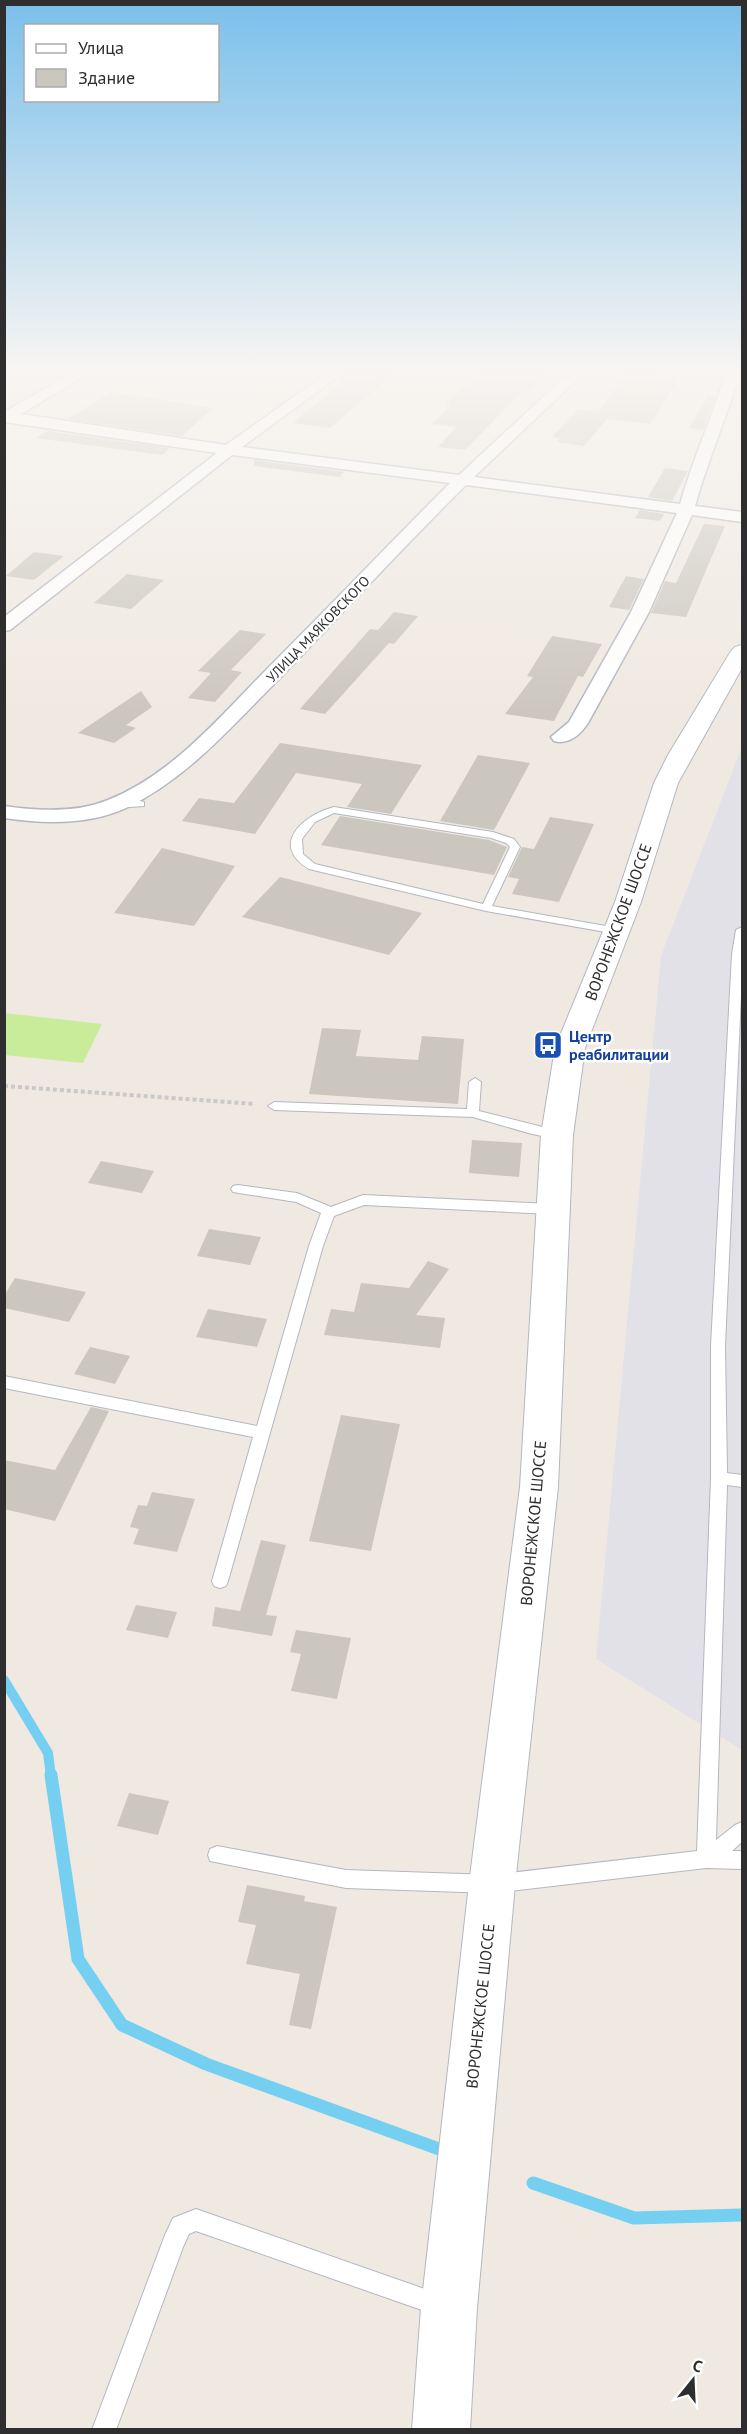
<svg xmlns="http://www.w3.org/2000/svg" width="747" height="2434" font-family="'PT Sans',sans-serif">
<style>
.industrial{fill:#e3e1e8}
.pitch{fill:#c9ec9a}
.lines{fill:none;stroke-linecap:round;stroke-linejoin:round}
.stream-far1{stroke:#75cff0;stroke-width:10}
.stream{stroke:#75cff0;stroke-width:13}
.building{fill:#cbc7bf}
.lane-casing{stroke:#b4b7c1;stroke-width:2}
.street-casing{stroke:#b4b7c1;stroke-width:3}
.secondary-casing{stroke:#b4b7c1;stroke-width:2}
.path{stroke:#c9c9c9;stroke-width:4;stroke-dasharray:4 3;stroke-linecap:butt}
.lane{fill:#fff;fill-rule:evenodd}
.street{fill:#fff;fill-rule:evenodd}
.secondary{fill:#fff;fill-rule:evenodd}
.labels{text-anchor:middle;stroke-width:5;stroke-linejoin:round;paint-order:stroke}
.far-street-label{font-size:14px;fill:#2e2e2e;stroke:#fff}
.street-label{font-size:16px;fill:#2e2e2e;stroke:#fff}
.transit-label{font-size:16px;font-weight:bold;fill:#164399;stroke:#fff;text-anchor:start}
</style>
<rect width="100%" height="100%" fill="#efe9e1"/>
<polygon class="industrial" points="742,747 742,1750 596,1659 661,956"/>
<polygon class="pitch" points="5,1013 102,1024 83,1063 5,1055"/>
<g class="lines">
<polyline class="stream-far1" points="4,1680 48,1753 51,1777"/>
<g class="stream">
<polyline points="51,1775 78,1959 122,2025 206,2064 450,2153"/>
<polyline points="533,2183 634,2218 742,2215"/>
</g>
</g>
<g class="building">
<polygon points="349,370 398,370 330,428 293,423 341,383 338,379"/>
<polygon points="484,370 550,370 525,393 521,393 465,450 438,447 456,427 432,424 451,404 444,404"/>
<polygon points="629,371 681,376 650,424 607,419 584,446 557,442 560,438 552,437 578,409 598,412"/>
<polygon points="111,392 213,408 182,436 67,419"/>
<polygon points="708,396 716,397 703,430 689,428"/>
<polygon points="48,431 169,448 162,455 36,438"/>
<polygon points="254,460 344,472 339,477 254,466"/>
<polygon points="665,468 688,471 672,501 648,497"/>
<polygon points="640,510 664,514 660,521 635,518"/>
<polygon points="704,524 725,526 686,617 651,613 665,581 676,583"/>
<polygon points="34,552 64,556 34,580 6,576"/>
<polygon points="127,574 164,580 131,609 94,603"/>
<polygon points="626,576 644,579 629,610 609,607"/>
<polygon points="394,612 418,616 394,644 389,643 325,714 300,709 370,629 378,630"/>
<polygon points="240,630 266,634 231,670 242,672 215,702 188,698 211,673 198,671"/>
<polygon points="552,636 602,644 583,677 578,676 554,721 505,714 533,677 527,676"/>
<polygon points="141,691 152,707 126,725 136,728 114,743 78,733"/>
<polygon points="280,743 422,765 391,814 347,807 362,784 296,773 255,834 182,821 199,798 234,803"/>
<polygon points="478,755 530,763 494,830 440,821"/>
<polygon points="340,816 489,840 507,847 494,875 321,845"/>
<polygon points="550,817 594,824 559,902 512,894 519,879 508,877 522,847 534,849"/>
<polygon points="162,848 235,866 194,926 114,913"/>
<polygon points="280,877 422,913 389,955 242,917"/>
<polygon points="322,1028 361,1030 356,1056 418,1060 422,1036 464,1039 458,1104 309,1094"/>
<polygon points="472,1140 522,1143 519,1177 469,1173"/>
<polygon points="101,1161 154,1171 142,1193 88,1183"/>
<polygon points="209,1229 261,1237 250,1265 197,1256"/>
<polygon points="428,1261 449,1269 416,1315 445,1318 440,1348 324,1335 331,1309 354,1312 361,1283 409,1288"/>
<polygon points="15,1278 86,1292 69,1322 4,1308 4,1296"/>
<polygon points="208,1309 267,1319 257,1347 196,1337"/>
<polygon points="90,1347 130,1356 115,1384 74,1374"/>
<polygon points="91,1407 109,1411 55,1521 4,1509 4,1460 55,1470"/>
<polygon points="341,1415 400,1424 371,1551 309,1541"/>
<polygon points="152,1492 195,1499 177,1552 133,1544 139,1529 130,1527 138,1505 147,1506"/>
<polygon points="261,1540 286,1545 266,1615 277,1616 272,1636 212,1626 215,1607 240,1611"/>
<polygon points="136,1605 177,1612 168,1638 126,1630"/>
<polygon points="296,1630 351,1638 337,1699 291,1691 301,1654 290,1652"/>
<polygon points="129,1793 169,1801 158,1835 117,1826"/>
<polygon points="247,1885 305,1896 304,1901 337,1907 311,2029 289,2025 300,1974 246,1964 256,1925 238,1922"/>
</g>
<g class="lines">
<g class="lane-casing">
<g id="lane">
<polygon points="140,801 144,802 144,806 116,808 111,805 116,802"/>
<path d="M334,807L493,832L514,839L520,847L492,906L617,928L623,931L617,934L486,911L309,869C269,845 303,815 334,807ZM334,813L491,838L506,843L510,847L483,904L315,864L303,854L302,839L315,822Z"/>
<polygon points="742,927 742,974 725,1346 727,1473 742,1475 742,1487 727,1485 716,1840 735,1825 742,1822 742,1842 732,1851 742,1851 742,1869 706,1868 492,1893 346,1888 210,1861 208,1855 210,1849 217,1846 346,1870 492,1875 697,1851 711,1478 711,1346 732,954 736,930"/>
<polygon points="475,1078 481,1082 479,1111 562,1132 563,1135 562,1138 557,1139 532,1134 473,1117 274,1110 268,1106 274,1102 467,1109 469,1082"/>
<polygon points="238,1185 297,1193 331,1207 363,1195 552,1204 559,1209 552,1214 364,1205 334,1216 323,1246 228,1581 226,1586 220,1588 214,1586 212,1581 253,1437 4,1388 4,1376 257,1426 309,1246 321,1213 296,1202 233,1192 231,1189 233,1186"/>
<polygon points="196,2209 439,2294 447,2297 450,2305 447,2313 439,2316 196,2231 189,2234 183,2247 116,2430 92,2430 165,2235 173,2218"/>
</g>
</g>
<g class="street-casing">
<path id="street" d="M78,370H95L21,414L226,445L331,370H347L242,447L459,475L572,370H587L474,477L680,504C693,458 713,415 727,370H741C727,416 708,460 695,506L742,512V522L692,515L649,612L588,723C580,735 569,745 554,741L551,737L569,722L631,612L677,513L466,485C402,548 341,615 279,679C232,726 187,779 126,808C90,825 43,824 4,818V806C37,811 77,813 108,800C171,775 219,718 265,671C327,609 388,545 450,483L232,455L10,630L4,631V617L217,453L4,422V412Z"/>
</g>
<g class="secondary-casing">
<polygon id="secondary" points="742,645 742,668 678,783 641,902 585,1048 573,1135 558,1487 515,1884 477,2308 470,2430 412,2430 421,2308 469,1884 520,1487 541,1135 555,1048 615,902 654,783 668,755 731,651 735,647"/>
</g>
<polyline class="path" points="4,1086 255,1104"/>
<use href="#lane" class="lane"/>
<use href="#street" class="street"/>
<use href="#secondary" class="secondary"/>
</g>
<linearGradient id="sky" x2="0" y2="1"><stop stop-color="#7abfeb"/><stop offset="0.52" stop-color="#f8f5f2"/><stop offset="1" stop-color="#f8f5f2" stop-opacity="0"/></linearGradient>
<rect width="747" height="711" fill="url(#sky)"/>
<defs>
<g id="bus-square" transform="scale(1.5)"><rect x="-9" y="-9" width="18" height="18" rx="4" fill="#1a4fb4" stroke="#fff"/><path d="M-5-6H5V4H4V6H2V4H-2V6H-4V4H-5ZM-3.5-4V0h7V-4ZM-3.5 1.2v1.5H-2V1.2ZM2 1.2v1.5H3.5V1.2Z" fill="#fff"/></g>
</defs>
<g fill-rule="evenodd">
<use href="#bus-square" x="548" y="1045"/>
</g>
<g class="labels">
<g class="far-street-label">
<text transform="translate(318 629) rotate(-46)" y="5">УЛИЦА МАЯКОВСКОГО</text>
</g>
<g class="street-label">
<text transform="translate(618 922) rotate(-70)" y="6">ВОРОНЕЖСКОЕ ШОССЕ</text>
<text transform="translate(533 1523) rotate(-85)" y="6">ВОРОНЕЖСКОЕ ШОССЕ</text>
<text transform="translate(480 2006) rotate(-84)" y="6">ВОРОНЕЖСКОЕ ШОССЕ</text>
</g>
<g class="transit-label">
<text x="569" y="1042">Центр<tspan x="569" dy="18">реабилитации</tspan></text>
</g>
</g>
<rect width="747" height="2434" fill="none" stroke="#2e2e2e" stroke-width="12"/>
<rect x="24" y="24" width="195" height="78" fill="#ffffff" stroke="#ababab" stroke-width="1.5"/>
<rect x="36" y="44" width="30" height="9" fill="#ffffff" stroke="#ababab" stroke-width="1.5"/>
<text x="78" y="54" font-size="18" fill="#2e2e2e">Улица</text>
<rect x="36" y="69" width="30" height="18" fill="#cbc7bf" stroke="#ababab" stroke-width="1.5"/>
<text x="78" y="84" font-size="18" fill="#2e2e2e">Здание</text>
<g transform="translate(693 2380) rotate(18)" stroke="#ffffff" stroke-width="4.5" paint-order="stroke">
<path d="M0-4.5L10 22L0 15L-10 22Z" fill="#2e2e2e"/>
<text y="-9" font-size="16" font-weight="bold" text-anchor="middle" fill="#2e2e2e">С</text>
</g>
</svg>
